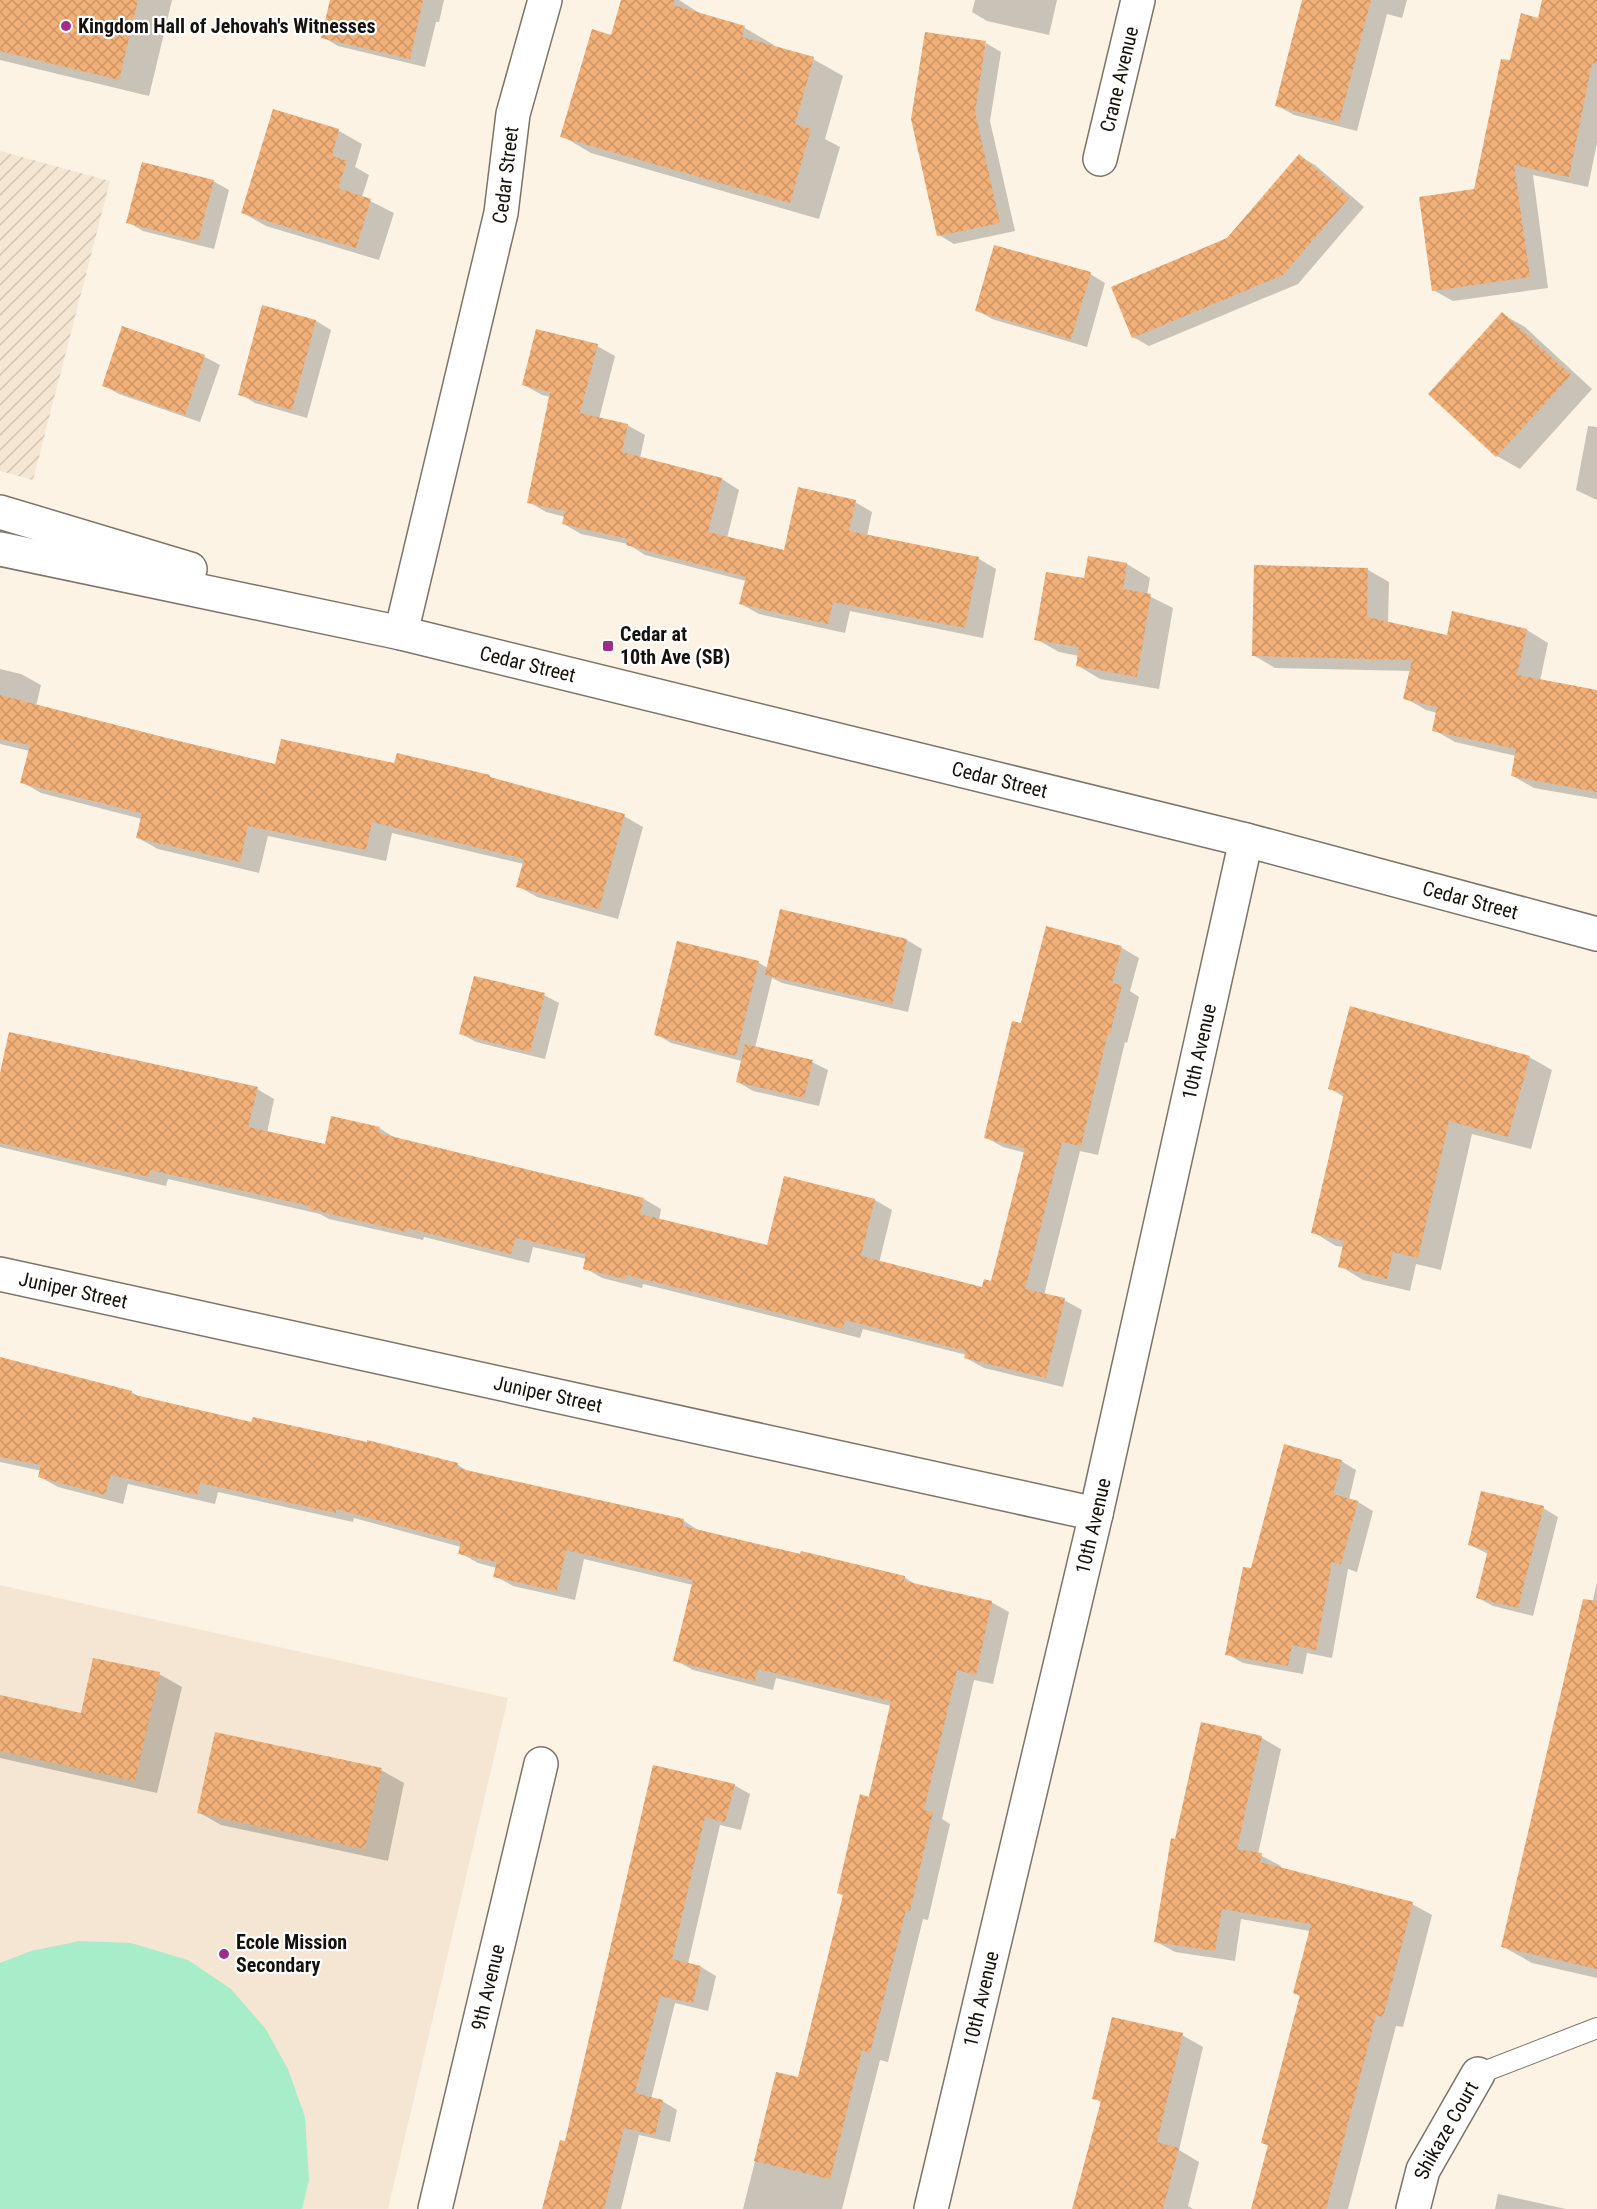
<svg xmlns="http://www.w3.org/2000/svg" width="1597" height="2209" font-family="'Roboto Condensed',sans-serif">
<style>
.built{fill:#f4e6d2}
.industrial{fill:url(#industrial-furrows)}
.pitch{fill:#a8edc9}
.shadow{fill:#0003}
.building{fill:url(#building-cross-hatch)}
.lines{fill:none;stroke-linecap:round;stroke-linejoin:round}
.lane-casing{stroke:#7c7468;stroke-width:22}
.street-casing{stroke:#7c7468;stroke-width:36}
.secondary-casing{stroke:#7c7468;stroke-width:36}
.lane{stroke:#fff;stroke-width:20}
.street{stroke:#fff;stroke-width:33}
.secondary{stroke:#fff;stroke-width:33}
.poi-dot{fill:#9f2e8b;stroke:#fff;stroke-width:2}
.labels{text-anchor:middle;stroke-width:4.5;stroke-linejoin:round;paint-order:stroke}
.poi-label{font-size:20px;font-weight:bold;fill:#15120d;stroke:#fff;text-anchor:start}
.street-label{font-size:20px;fill:#15120d;stroke:#fff}
</style>
<defs>
<pattern id="industrial-furrows" width="10" height="10" patternUnits="userSpaceOnUse" patternTransform="scale(1.5)"><rect width="10" height="10" fill="#f4e6d2"/><path d="M-1 1l2-2M0 10L10 0M9 11l2-2" fill="none" stroke="#d0c4b3"/></pattern>
<pattern id="building-cross-hatch" width="8" height="8" patternUnits="userSpaceOnUse" patternTransform="scale(1.5)"><rect width="8" height="8" fill="#f1b078"/><path d="M0 0l8 8M0 8l8-8" fill="none" stroke="#ce9667"/></pattern>
</defs>
<rect width="100%" height="100%" fill="#fcf3e5"/>
<polygon class="built" points="0,1585 508,1698 388,2209 0,2209"/>
<polygon class="industrial" points="0,151 110,181 33,480 0,471"/>
<polygon class="pitch" points="80,1941 131,1943 188,1960 231,1989 265,2028 288,2069 305,2117 309,2180 302,2209 0,2209 0,1963 31,1951"/>
<g class="shadow">
<polygon points="0,0 172,0 149,96 0,60"/>
<polygon points="332,0 444,0 439,22 436,22 425,67 338,46 323,37"/>
<polygon points="623,0 679,0 704,16 745,28 774,45 774,47 813,59 843,76 825,139 840,147 819,219 591,153 562,136 612,37"/>
<polygon points="975,0 1057,0 1049,35 987,21 972,12"/>
<polygon points="1319,0 1407,0 1402,18 1387,14 1357,131 1294,115 1276,105"/>
<polygon points="1544,0 1597,0 1597,143 1588,187 1533,175 1548,288 1453,301 1433,290 1475,190 1511,62 1540,19"/>
<polygon points="986,43 1001,52 990,121 1015,231 954,244 939,235"/>
<polygon points="274,111 339,131 362,144 355,167 369,175 362,197 394,213 379,260 266,226 243,213"/>
<polygon points="1299,156 1315,165 1364,207 1298,284 1149,346 1133,337 1227,239"/>
<polygon points="213,181 229,190 214,249 143,231 128,222"/>
<polygon points="1090,274 1105,283 1087,347 992,319 977,310"/>
<polygon points="263,307 316,321 331,330 307,418 255,403 240,394"/>
<polygon points="1502,314 1525,327 1592,389 1520,469 1497,456"/>
<polygon points="123,328 205,357 220,365 200,422 119,394 103,385"/>
<polygon points="597,346 615,356 599,419 627,425 645,435 640,458 722,479 739,490 727,538 785,551 855,502 872,512 867,536 979,559 996,569 983,638 850,611 845,633 759,614 741,604 746,581 645,555 628,544 581,534 564,524 566,517 546,512 529,502 551,397 542,395 524,385"/>
<polygon points="1588,426 1597,427 1597,500 1576,490"/>
<polygon points="1127,564 1150,578 1147,595 1173,608 1159,689 1100,679 1077,665 1079,656 1059,652 1036,639 1086,580"/>
<polygon points="1368,570 1389,582 1388,623 1448,637 1527,630 1548,643 1540,681 1597,691 1597,799 1534,788 1513,776 1516,756 1455,742 1434,730 1437,713 1426,710 1405,698 1411,671 1275,668 1253,655"/>
<polygon points="0,669 21,674 41,685 36,706 277,765 395,765 490,777 498,781 624,816 643,827 618,919 537,897 518,886 524,864 392,833 386,861 268,836 259,873 158,849 138,838 142,819 41,793 22,782 30,751 0,744"/>
<polygon points="781,911 907,940 922,949 908,1012 782,983 772,978 755,1048 812,1062 828,1070 819,1106 753,1091 738,1082 742,1061 671,1043 656,1034 759,963 768,968"/>
<polygon points="1047,928 1122,948 1139,958 1130,991 1139,997 1127,1043 1125,1042 1098,1155 1080,1151 1044,1295 1064,1300 1082,1310 1063,1387 984,1368 966,1358 967,1355 863,1329 860,1338 643,1284 642,1288 602,1278 585,1268 587,1259 533,1247 529,1263 424,1237 423,1240 329,1219 320,1214 168,1179 166,1186 0,1147 0,1077 257,1089 274,1099 267,1133 326,1146 379,1128 397,1139 644,1199 661,1209 659,1220 768,1247 875,1200 892,1210 879,1263 983,1289 992,1283 1026,1153 1003,1147 985,1137 1022,1025"/>
<polygon points="544,995 559,1003 545,1059 476,1042 460,1033"/>
<polygon points="1529,1057 1552,1070 1531,1149 1472,1134 1441,1270 1416,1264 1410,1291 1363,1280 1340,1266 1344,1247 1336,1246 1313,1232 1344,1097 1329,1088"/>
<polygon points="0,1358 131,1392 140,1397 252,1424 368,1444 368,1442 458,1465 471,1473 684,1521 701,1532 904,1577 920,1587 991,1602 1009,1612 993,1684 974,1680 942,1819 950,1824 928,1920 923,1919 888,2062 880,2060 842,2209 743,2209 777,2074 799,2079 891,1706 776,1678 773,1690 693,1670 675,1660 693,1585 584,1559 575,1600 513,1586 495,1576 497,1568 478,1563 460,1553 461,1547 354,1518 353,1522 218,1492 215,1504 128,1484 123,1504 58,1487 40,1477 42,1471 0,1462"/>
<polygon points="1341,1461 1356,1470 1349,1500 1358,1502 1373,1511 1357,1572 1348,1569 1332,1658 1307,1653 1303,1674 1243,1663 1227,1654 1252,1570"/>
<polygon points="1543,1508 1558,1517 1533,1616 1493,1606 1478,1598 1488,1554 1470,1545"/>
<polygon points="1597,1582 1597,1978 1532,1963 1502,1946 1582,1650"/>
<polygon points="159,1674 182,1687 157,1793 0,1758 0,1696 82,1715"/>
<polygon points="1202,1724 1262,1738 1281,1749 1258,1854 1281,1866 1280,1869 1412,1904 1432,1915 1403,2027 1396,2026 1348,2209 1252,2209 1269,2146 1263,2143 1301,1997 1294,1993 1310,1931 1241,1919 1235,1961 1175,1952 1155,1941"/>
<polygon points="654,1766 734,1785 750,1794 741,1830 720,1825 688,1964 701,1967 716,1976 708,2011 675,2003 651,2099 662,2101 677,2110 670,2142 639,2135 621,2209 544,2209 567,2143"/>
<polygon points="381,1770 404,1783 388,1861 221,1825 198,1812"/>
<polygon points="1182,2035 1203,2047 1179,2150 1199,2162 1188,2206 1193,2209 1074,2209 1102,2103 1094,2098"/>
<polygon points="1498,2194 1566,2209 1495,2209"/>
</g>
<g class="building">
<polygon points="0,0 138,0 119,80 0,51"/>
<polygon points="330,0 423,0 410,59 321,38"/>
<polygon points="621,0 674,0 673,5 745,26 742,37 814,57 795,124 811,129 790,203 560,137 592,29 611,35"/>
<polygon points="1302,0 1371,0 1339,122 1275,106"/>
<polygon points="1542,0 1597,0 1597,64 1592,63 1569,177 1514,165 1530,277 1432,291 1419,197 1474,189 1501,59 1510,60 1521,13 1538,18"/>
<polygon points="925,32 986,41 975,112 1000,223 937,236 911,119"/>
<polygon points="273,109 339,129 332,156 347,161 338,188 371,199 356,248 241,213"/>
<polygon points="1299,154 1349,198 1283,275 1132,338 1111,287 1227,238"/>
<polygon points="142,162 214,180 198,241 126,223"/>
<polygon points="994,245 1091,272 1071,339 975,311"/>
<polygon points="262,305 316,320 292,410 238,395"/>
<polygon points="1502,312 1571,375 1496,457 1428,394"/>
<polygon points="122,326 205,355 185,415 102,386"/>
<polygon points="536,329 598,344 580,413 628,424 622,452 722,478 708,532 784,550 798,487 856,500 849,531 979,557 965,628 833,602 828,624 739,604 746,577 626,545 628,539 562,524 565,511 527,503 550,392 522,385"/>
<polygon points="1088,556 1127,563 1123,589 1151,594 1137,677 1076,666 1079,647 1034,640 1046,572 1084,578"/>
<polygon points="1254,565 1368,568 1367,617 1447,635 1452,611 1527,629 1517,675 1597,690 1597,792 1511,776 1516,749 1432,731 1437,707 1403,699 1412,660 1252,656"/>
<polygon points="0,695 178,741 275,764 281,739 394,763 397,753 490,775 490,777 625,814 599,909 516,887 524,859 372,822 366,850 248,826 240,862 136,838 142,813 20,783 30,745 0,739"/>
<polygon points="780,909 907,939 892,1004 765,975"/>
<polygon points="1046,926 1122,946 1112,983 1122,985 1110,1034 1108,1033 1081,1146 1062,1142 1025,1289 1065,1298 1046,1378 964,1358 966,1351 845,1320 843,1329 626,1275 625,1279 583,1269 586,1254 516,1238 511,1254 407,1228 406,1232 310,1209 310,1206 150,1170 149,1177 0,1143 0,1073 9,1032 258,1087 248,1127 325,1144 331,1116 380,1127 378,1133 644,1198 640,1214 767,1245 784,1176 875,1199 861,1256 982,1287 984,1279 991,1281 1025,1148 984,1138 1012,1021 1021,1023"/>
<polygon points="677,941 759,961 736,1056 654,1035"/>
<polygon points="474,976 545,993 530,1052 459,1034"/>
<polygon points="1350,1006 1530,1056 1508,1137 1449,1121 1418,1258 1393,1252 1387,1279 1338,1267 1344,1241 1311,1233 1344,1093 1328,1089"/>
<polygon points="745,1044 813,1060 804,1098 736,1082"/>
<polygon points="0,1357 132,1391 131,1394 251,1422 253,1417 367,1442 367,1440 458,1463 457,1468 684,1519 683,1526 800,1554 801,1551 905,1576 904,1581 992,1601 976,1675 957,1670 924,1810 933,1812 910,1911 906,1910 870,2053 862,2050 830,2179 754,2161 776,2072 798,2077 843,1895 837,1893 860,1794 869,1797 891,1701 758,1669 755,1681 673,1661 693,1580 566,1550 557,1591 493,1577 497,1562 458,1554 461,1542 336,1509 336,1513 200,1483 197,1495 111,1475 105,1495 38,1477 41,1465 0,1457"/>
<polygon points="1284,1444 1342,1460 1333,1494 1358,1501 1341,1564 1332,1562 1316,1650 1292,1645 1288,1666 1225,1655 1243,1567 1251,1568"/>
<polygon points="1481,1491 1544,1506 1518,1608 1476,1598 1488,1550 1468,1545"/>
<polygon points="1583,1599 1597,1601 1597,1969 1501,1947"/>
<polygon points="93,1658 160,1672 135,1781 0,1751 0,1695 81,1713"/>
<polygon points="1201,1722 1262,1736 1237,1849 1262,1853 1260,1862 1413,1902 1383,2017 1376,2015 1326,2209 1251,2209 1268,2145 1261,2143 1300,1995 1293,1993 1311,1924 1222,1909 1215,1951 1154,1942 1171,1838 1175,1839"/>
<polygon points="215,1732 382,1768 365,1849 197,1813"/>
<polygon points="653,1765 735,1784 725,1822 705,1817 672,1959 701,1966 693,2003 660,1996 635,2093 663,2100 655,2135 624,2128 604,2209 542,2209 560,2140 565,2141"/>
<polygon points="1112,2017 1183,2033 1157,2142 1179,2148 1163,2209 1072,2209 1101,2101 1092,2099"/>
</g>
<g class="lines">
<g class="lane-casing">
<polyline id="lane" points="1478,2074 1597,2028"/>
</g>
<g class="street-casing">
<g id="street">
<path id="s1" d="M1100,159L1138,0"/>
<path id="s2" d="M401,633L501,213L513,114L545,0"/>
<path id="s3" d="M0,1274L1096,1514"/>
<path id="s4" d="M435,2209L541,1764"/>
<path id="s5" d="M931,2209L1096,1514L1246,840"/>
<path id="s6" d="M1413,2209L1423,2170L1478,2074"/>
</g>
</g>
<g class="secondary-casing">
<g id="secondary">
<polyline points="0,512 190,569"/>
<path id="s7" d="M0,549L401,633L1246,840L1597,934"/>
</g>
</g>
<use href="#lane" class="lane"/>
<use href="#street" class="street"/>
<use href="#secondary" class="secondary"/>
</g>
<g class="poi-dot">
<circle cx="66" cy="26" r="6"/>
<rect x="602" y="640" width="12" height="12" rx="3"/>
<circle cx="224" cy="1954" r="6"/>
</g>
<g class="labels">
<g class="poi-label">
<text x="78" y="33">Kingdom Hall of Jehovah's Witnesses</text>
<text x="620" y="641">Cedar at<tspan x="620" dy="23">10th Ave (SB)</tspan></text>
<text x="236" y="1949">Ecole Mission<tspan x="236" dy="23">Secondary</tspan></text>
</g>
<g class="street-label">
<text dy="7" stroke="none"><textPath href="#s1" startOffset="82">Crane Avenue</textPath></text>
<text dy="7" stroke="none"><textPath href="#s2" startOffset="470">Cedar Street</textPath></text>
<text dy="7" stroke="none"><textPath href="#s7" startOffset="540">Cedar Street</textPath></text>
<text dy="7" stroke="none"><textPath href="#s7" startOffset="1026">Cedar Street</textPath></text>
<text dy="7" stroke="none"><textPath href="#s7" startOffset="1512">Cedar Street</textPath></text>
<text dy="7" stroke="none"><textPath href="#s5" startOffset="1188">10th Avenue</textPath></text>
<text dy="7" stroke="none"><textPath href="#s3" startOffset="75">Juniper Street</textPath></text>
<text dy="7" stroke="none"><textPath href="#s3" startOffset="561">Juniper Street</textPath></text>
<text dy="7" stroke="none"><textPath href="#s5" startOffset="702">10th Avenue</textPath></text>
<text dy="7" stroke="none"><textPath href="#s4" startOffset="228">9th Avenue</textPath></text>
<text dy="7" stroke="none"><textPath href="#s5" startOffset="216">10th Avenue</textPath></text>
<text dy="7" stroke="none"><textPath href="#s6" startOffset="86">Shikaze Court</textPath></text>
</g>
</g>
</svg>
